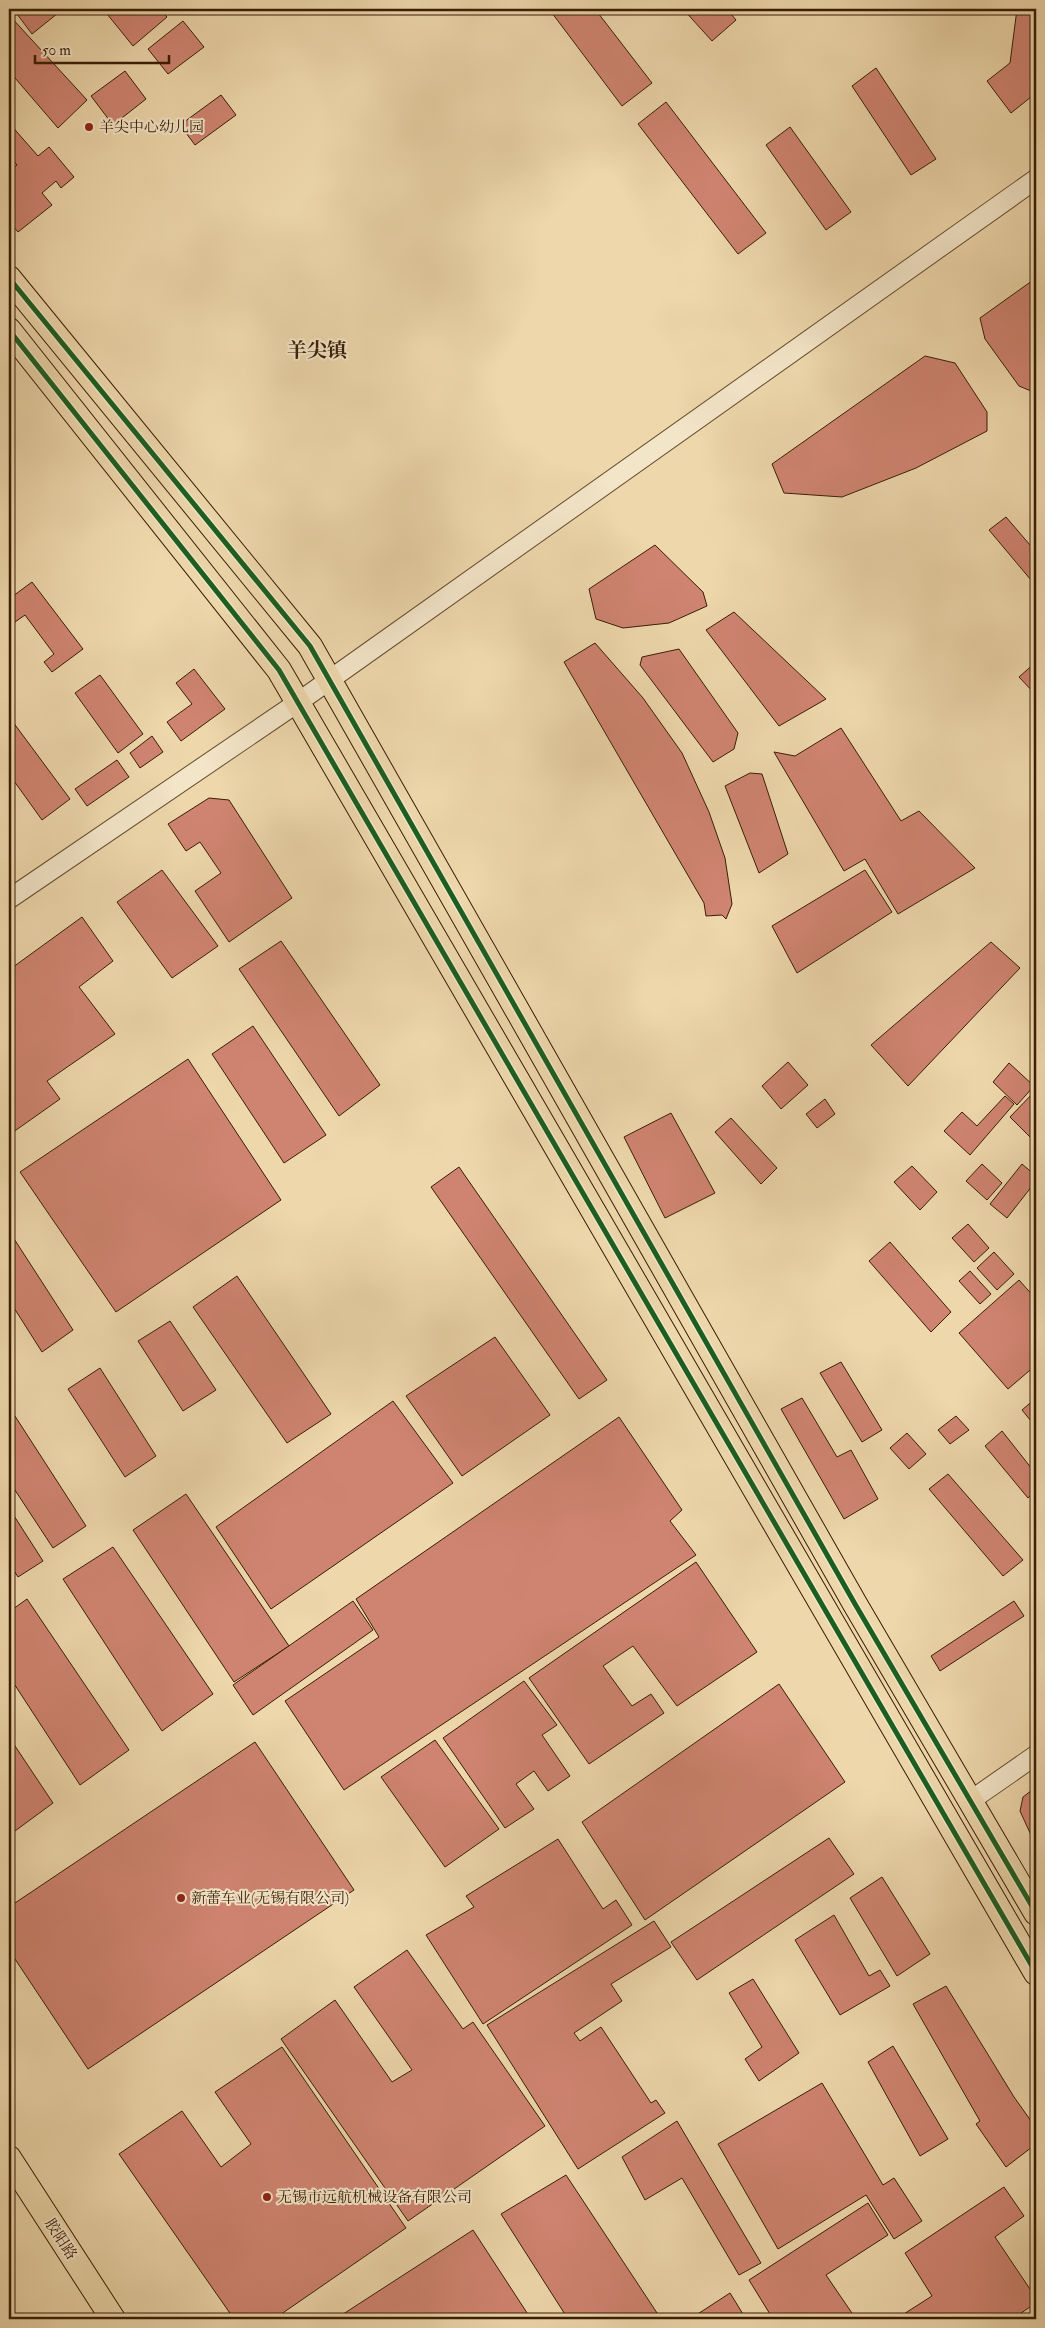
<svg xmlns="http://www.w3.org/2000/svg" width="1045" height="2328" font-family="'IM FELL Double Pica','Noto Serif SC',serif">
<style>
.building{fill:#cf8471;stroke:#391d06}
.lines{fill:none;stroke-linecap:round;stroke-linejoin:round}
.minor-casing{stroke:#664c2f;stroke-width:21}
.major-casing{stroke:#391d06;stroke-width:26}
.minor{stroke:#f3e5c8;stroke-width:19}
.major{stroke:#edd7ab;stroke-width:24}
.cycleway-casing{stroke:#f3e5c8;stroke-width:8}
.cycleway{stroke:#1b5e20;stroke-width:5}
.poi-dot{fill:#8f2418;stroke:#f3e5c8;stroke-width:2}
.labels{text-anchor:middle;stroke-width:4;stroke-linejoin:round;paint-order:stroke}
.poi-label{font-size:15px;fill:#391d06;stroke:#f3e5c8;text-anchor:start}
.street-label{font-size:15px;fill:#391d06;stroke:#f3e5c8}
.district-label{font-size:20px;font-weight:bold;fill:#391d06;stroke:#f3e5c8}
</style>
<rect width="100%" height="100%" fill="#edd7ab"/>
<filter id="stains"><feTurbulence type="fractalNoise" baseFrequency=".004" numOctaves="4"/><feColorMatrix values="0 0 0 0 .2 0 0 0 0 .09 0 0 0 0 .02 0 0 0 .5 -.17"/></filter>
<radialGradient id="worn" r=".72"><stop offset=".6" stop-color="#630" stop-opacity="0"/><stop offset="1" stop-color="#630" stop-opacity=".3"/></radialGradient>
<g class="building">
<polygon points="16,9 63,9 32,34 14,10"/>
<polygon points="103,9 160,9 167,17 133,46"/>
<polygon points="549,9 595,9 652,83 622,106"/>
<polygon points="683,9 727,9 736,20 712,41"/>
<polygon points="1017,9 1036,9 1036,93 1011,113 987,81 1010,63"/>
<polygon points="9,15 87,100 58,128 9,71"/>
<polygon points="183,21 204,47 168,74 148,49"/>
<polygon points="876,68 936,159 911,175 852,86"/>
<polygon points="125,71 146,99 113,125 91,96"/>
<polygon points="221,95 236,115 195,145 180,125"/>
<polygon points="666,102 766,233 738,254 638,124"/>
<polygon points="9,123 38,156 49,147 74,177 61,188 56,181 42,193 52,205 18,232 9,221 9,172 17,165 9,155"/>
<polygon points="790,127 851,212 826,230 766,145"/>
<polygon points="1036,278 1036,393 1019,386 985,339 980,318"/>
<polygon points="925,356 955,363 987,412 987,431 916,468 842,497 784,493 772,464"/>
<polygon points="1006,517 1036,552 1036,586 989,530"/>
<polygon points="655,545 703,592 707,606 669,623 623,628 596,619 589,589"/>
<polygon points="32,582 83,649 52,672 44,662 54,654 25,615 15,622 9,613 9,599"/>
<polygon points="734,612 826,699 779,726 706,630"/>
<polygon points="595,643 643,698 682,753 709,812 725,858 732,904 726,919 722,915 706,916 704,903 564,662"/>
<polygon points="679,649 738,733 734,749 713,762 640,665 642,657"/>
<polygon points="1036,662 1036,695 1019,677"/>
<polygon points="194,669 225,709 181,741 167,722 192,704 176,683"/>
<polygon points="100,675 143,734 118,753 75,693"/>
<polygon points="10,718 70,799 42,820 9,774"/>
<polygon points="841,728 901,821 919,811 975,868 898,914 865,859 844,871 774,752 795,756"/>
<polygon points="152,736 163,752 140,768 130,753"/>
<polygon points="117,760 129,777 87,806 75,789"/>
<polygon points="750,773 762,774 788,854 759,873 725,786"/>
<polygon points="209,798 229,800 292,898 229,942 195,891 221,873 200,842 186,851 168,824"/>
<polygon points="162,870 218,946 172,978 117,902"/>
<polygon points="865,870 892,912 797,973 772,926"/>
<polygon points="82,917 113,961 79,987 115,1034 47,1081 60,1099 9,1135 9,970"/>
<polygon points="281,941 380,1085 339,1116 239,969"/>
<polygon points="991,942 1020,968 908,1086 871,1045"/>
<polygon points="253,1026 326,1135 284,1163 212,1054"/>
<polygon points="188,1059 281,1200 116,1312 20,1172"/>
<polygon points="788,1062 808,1085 781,1109 762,1086"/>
<polygon points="1009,1063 1034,1086 1017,1105 993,1082"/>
<polygon points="1036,1090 1035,1109 1036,1143 1010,1117"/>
<polygon points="1005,1096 1014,1104 970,1155 944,1131 962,1112 977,1126"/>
<polygon points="825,1099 835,1114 817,1128 806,1114"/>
<polygon points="671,1113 715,1193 665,1218 624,1137"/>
<polygon points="731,1118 777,1168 761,1184 715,1132"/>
<polygon points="982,1164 1002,1183 987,1200 966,1181"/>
<polygon points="1022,1164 1036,1176 1036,1181 1007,1218 990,1204"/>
<polygon points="912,1166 937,1192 920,1210 894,1182"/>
<polygon points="459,1167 607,1380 579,1399 431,1187"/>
<polygon points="968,1224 989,1248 974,1262 952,1238"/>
<polygon points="9,1231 73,1330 42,1352 9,1300"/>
<polygon points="890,1242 951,1312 931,1332 869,1261"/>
<polygon points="994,1252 1014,1274 997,1290 977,1268"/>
<polygon points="970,1271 991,1294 980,1304 959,1281"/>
<polygon points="237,1276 331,1414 287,1443 193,1307"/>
<polygon points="1019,1280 1036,1299 1036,1365 1008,1389 959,1333"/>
<polygon points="170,1321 216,1390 183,1411 138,1341"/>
<polygon points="495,1337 550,1415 462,1476 406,1396"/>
<polygon points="841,1362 882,1430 862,1442 820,1373"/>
<polygon points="100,1368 156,1456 125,1477 68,1389"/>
<polygon points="802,1398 837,1457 851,1450 878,1499 844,1519 781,1409"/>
<polygon points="1036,1398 1036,1427 1022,1410"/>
<polygon points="393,1401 453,1483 271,1609 216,1527"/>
<polygon points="13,1413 86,1526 53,1548 9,1481 9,1416"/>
<polygon points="956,1416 969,1430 950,1444 938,1430"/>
<polygon points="619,1417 682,1510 670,1521 696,1555 344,1790 285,1701 379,1637 356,1599"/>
<polygon points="1002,1431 1036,1474 1036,1491 1028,1498 985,1446"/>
<polygon points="907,1433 926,1454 909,1469 890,1448"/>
<polygon points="948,1474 1023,1560 1003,1576 929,1489"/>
<polygon points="186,1494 289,1646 234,1682 133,1530"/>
<polygon points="9,1508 43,1561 18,1577 9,1563"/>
<polygon points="113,1547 213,1694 162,1731 63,1579"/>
<polygon points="696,1562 757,1652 677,1706 633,1646 603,1666 632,1706 651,1694 664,1713 589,1764 529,1678"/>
<polygon points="27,1599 129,1750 80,1785 9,1676 9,1612"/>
<polygon points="353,1601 373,1630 253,1715 233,1685"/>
<polygon points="1014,1601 1024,1616 940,1671 931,1656"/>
<polygon points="524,1681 557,1725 542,1735 570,1776 548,1791 534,1771 516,1784 534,1809 505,1828 443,1738"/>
<polygon points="779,1684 845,1782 645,1920 582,1822"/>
<polygon points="9,1737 53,1803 15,1831 9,1822"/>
<polygon points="435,1740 499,1829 445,1867 381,1777"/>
<polygon points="255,1742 354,1890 88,2069 9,1950 9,1907"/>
<polygon points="1036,1787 1036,1846 1020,1811 1023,1797"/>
<polygon points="829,1838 854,1874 697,1980 671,1942"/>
<polygon points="558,1839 603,1909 616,1900 632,1925 483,2024 426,1935 474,1907 466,1896"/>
<polygon points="882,1877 930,1954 897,1976 850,1898"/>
<polygon points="834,1915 869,1976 880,1970 890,1986 840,2015 795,1940"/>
<polygon points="654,1921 671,1947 611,1984 622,2001 574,2033 580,2041 601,2027 651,2103 656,2100 665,2113 578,2169 487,2025"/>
<polygon points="407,1950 463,2029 473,2022 545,2126 408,2221 281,2039 335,2000 392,2082 412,2070 354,1987"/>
<polygon points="753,1979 799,2053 759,2081 745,2059 762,2047 729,1993"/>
<polygon points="946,1986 1014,2097 1036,2128 1036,2144 1006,2167 976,2124 980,2121 913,2004"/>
<polygon points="893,2046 948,2139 920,2156 868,2062"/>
<polygon points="282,2047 406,2228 274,2319 234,2319 119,2154 182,2111 221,2167 251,2144 215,2092"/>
<polygon points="822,2083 883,2185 894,2178 922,2221 894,2239 866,2195 778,2249 718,2144"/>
<polygon points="677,2121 761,2263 739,2275 682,2178 645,2200 622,2157"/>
<polygon points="566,2175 661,2319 568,2319 501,2214"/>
<polygon points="1004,2187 1024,2216 995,2237 1036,2298 1036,2303 1012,2319 896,2319 932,2296 905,2253"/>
<polygon points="868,2203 888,2235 826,2275 856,2319 773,2319 749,2280"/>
<polygon points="473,2230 531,2319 338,2319 337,2318"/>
<polygon points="730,2293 746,2319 690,2319"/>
</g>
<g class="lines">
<g class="minor-casing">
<g id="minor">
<polyline points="9,899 297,703 1036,179"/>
<polyline points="970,1801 1036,1755"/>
</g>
</g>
<g class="major-casing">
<g id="major">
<polyline points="9,278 310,646 855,1604 1036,1913"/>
<polyline points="9,330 279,670 1036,1973"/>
<polyline points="9,2158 113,2319"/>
</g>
</g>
<use href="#minor" class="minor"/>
<use href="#major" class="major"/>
<g class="cycleway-casing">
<g id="cycleway">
<polyline points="9,278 310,646 855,1604 1036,1913"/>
<polyline points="9,330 279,670 1036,1973"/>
</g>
</g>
<use href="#cycleway" class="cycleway"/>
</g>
<g class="poi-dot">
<circle cx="89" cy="127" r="5"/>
<circle cx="181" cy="1898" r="5"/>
<circle cx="267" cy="2197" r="5"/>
</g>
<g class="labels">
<g class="poi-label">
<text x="99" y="132">羊尖中心幼儿园</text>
<text x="191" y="1903">新蕾车业(无锡有限公司)</text>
<text x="277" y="2202">无锡市远航机械设备有限公司</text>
</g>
<g class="street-label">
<text transform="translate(61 2239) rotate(57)" y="5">胶阳路</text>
</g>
<g class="district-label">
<text x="317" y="357">羊尖镇</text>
</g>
</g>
<rect width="1045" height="2328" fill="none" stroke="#edd7ab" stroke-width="30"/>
<rect x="10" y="10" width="1025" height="2308" fill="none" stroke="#391d06" stroke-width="2.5"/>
<rect x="15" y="15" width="1015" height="2298" fill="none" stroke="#391d06"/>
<path d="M35 55v8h134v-8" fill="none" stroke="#391d06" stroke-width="2.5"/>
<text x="42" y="55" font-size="15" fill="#391d06" stroke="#f3e5c8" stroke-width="4" paint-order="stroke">50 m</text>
<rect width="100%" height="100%" filter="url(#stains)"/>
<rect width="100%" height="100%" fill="url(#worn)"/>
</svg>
